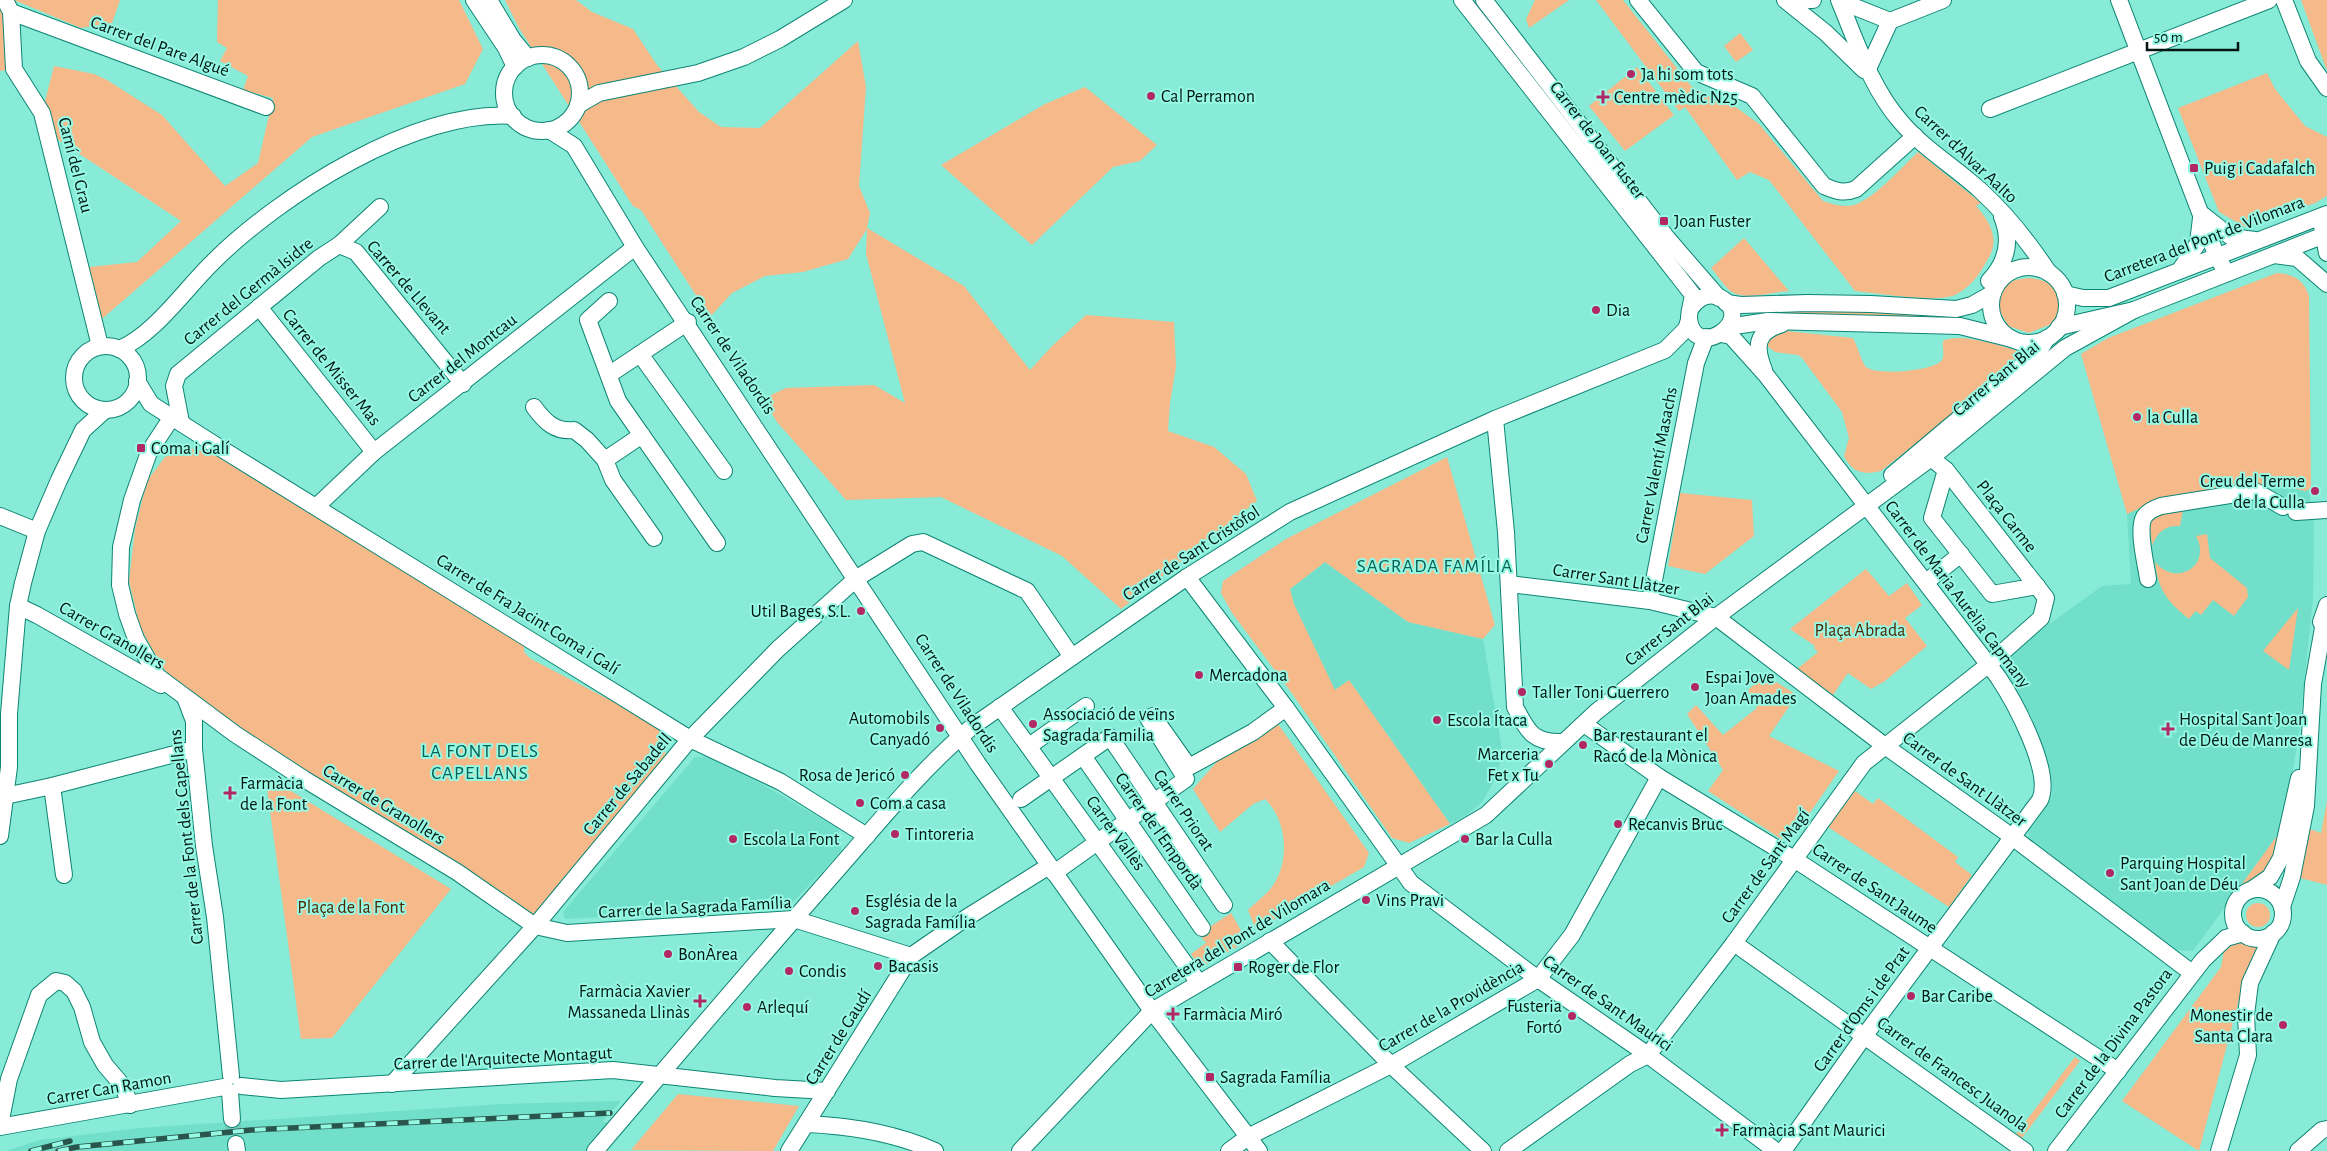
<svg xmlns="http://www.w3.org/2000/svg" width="2327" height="1151" font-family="'Alegreya Sans',sans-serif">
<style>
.built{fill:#71dfc9}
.green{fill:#f5b98a}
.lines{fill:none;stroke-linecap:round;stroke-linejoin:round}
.minor-tunnel{stroke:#74cbba;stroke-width:16;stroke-dasharray:16 8;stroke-linecap:butt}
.minor-casing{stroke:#0c8573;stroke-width:18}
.minor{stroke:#fff;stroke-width:16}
.rail-casing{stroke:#29554c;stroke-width:5.5}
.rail{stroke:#96f9e4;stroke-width:4;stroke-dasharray:11;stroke-linecap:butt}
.poi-dot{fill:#b22865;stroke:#96f9e4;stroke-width:2}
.labels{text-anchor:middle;stroke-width:4;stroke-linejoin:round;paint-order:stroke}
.street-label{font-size:18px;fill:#021713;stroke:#96f9e4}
.poi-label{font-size:18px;fill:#021713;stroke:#96f9e4;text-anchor:start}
.park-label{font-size:18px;fill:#4f2700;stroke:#96f9e4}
.neighbourhood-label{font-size:19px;letter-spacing:1px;fill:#086255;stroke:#96f9e4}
</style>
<rect width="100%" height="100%" fill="#88ebd7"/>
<g class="built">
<polygon points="2278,485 2309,490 2314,525 2313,599 2298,741 2282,829 2193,951 2174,950 2029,841 2028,828 2052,796 2052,785 2032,717 1996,663 2102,586 2131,584 2127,514 2151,503 2241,487"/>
<polygon points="1325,562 1408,622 1483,639 1502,749 1497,776 1482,802 1467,815 1450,824 1349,680 1335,691 1294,604 1290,589"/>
<polygon points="713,756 838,828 842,851 788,907 565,919 563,912 695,757"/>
<polygon points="621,1101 602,1122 615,1123 590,1151 6,1151 40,1140 140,1128 501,1104"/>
</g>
<g class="green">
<polygon points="0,0 5,0 14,69 0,71"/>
<polygon points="14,0 120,0 112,23 81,28"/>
<polygon points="218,0 459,0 483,49 465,84 312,137 96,324 80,268 137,262 181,221 48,133 42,113 54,66 94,74 107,80 162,115 225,186 258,163 273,98 243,90 248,76 220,61 227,48 217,42"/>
<polygon points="505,0 576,0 592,12 633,29 657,65 699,112 721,127 760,128 858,41 866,87 859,186 870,213 867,228 964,286 1030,370 1052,346 1086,315 1174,322 1176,367 1170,403 1168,431 1214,447 1246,474 1257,501 1121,609 1062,556 941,497 846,500 777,422 763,399 786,388 874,385 905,403 866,254 867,229 848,259 803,272 765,276 732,293 710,317 641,210 633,206 519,28"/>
<polygon points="1535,0 1569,0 1529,28 1526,19"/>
<path d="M1596,0H1623L1691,86L1712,98L1733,105L1759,124L1823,201C1833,204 1844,208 1854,205C1875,198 1902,167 1918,152L1981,203L1976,206C1989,220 2000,239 1989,257C1981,272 1973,285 1957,294C1940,304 1877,293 1855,291L1769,180L1750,172L1737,180L1685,107L1679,111Z"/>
<polygon points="2301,0 2327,0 2327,69 2326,68"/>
<polygon points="1740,33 1753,50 1736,62 1724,46"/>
<polygon points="1637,67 1674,115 1625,151 1589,106"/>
<polygon points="2267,73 2275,89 2305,126 2327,137 2327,196 2315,203 2245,227 2219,212 2178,108"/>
<polygon points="1085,87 1157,145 1140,161 1113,167 1032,245 941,165 1045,104"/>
<path d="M1744,238L1789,291C1774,292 1751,299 1736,294C1726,291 1718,275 1711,268Z"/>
<path d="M2277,273C2294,274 2304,280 2309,296L2311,488L2306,491L2278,485L2241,487L2151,503L2127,514L2081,354L2108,338Z"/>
<path d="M2030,278C2050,280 2060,289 2061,309L2054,323L2029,333L2008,326L1997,306C1998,285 2010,279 2030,278Z"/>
<polygon points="1774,309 1934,314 1934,320 1774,315"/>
<path d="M1787,331L1853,338C1857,345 1862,363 1866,367C1877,376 1935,371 1942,360C1945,355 1942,346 1943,341C1962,331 2009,349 2029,354L1881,471C1864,475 1852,473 1844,456L1849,438L1842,412L1802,358L1798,355L1775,352L1767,346L1766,341L1778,332Z"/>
<polygon points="189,448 213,454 517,640 524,645 524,652 531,659 658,725 666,756 531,919 370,811 181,690 161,665 140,627 129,581 135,529 147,481 165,457"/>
<polygon points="1447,457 1495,625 1483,639 1408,622 1325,562 1290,589 1294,604 1335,690 1349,680 1450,824 1409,843 1392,838 1291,692 1232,613 1221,593 1223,581 1286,539"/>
<polygon points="1680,493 1752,500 1754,536 1705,574 1668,566"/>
<path d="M2183,510L2180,526C2165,525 2157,532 2152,546L2150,526L2153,519L2165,513Z"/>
<path d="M2207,534L2210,558L2247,588L2248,597L2234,616L2213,600L2201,615L2196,611L2189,619C2167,601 2158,590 2155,562C2177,588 2212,565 2196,536Z"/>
<polygon points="1866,569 1889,596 1907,583 1922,605 1905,618 1927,646 1885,681 1871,689 1848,673 1833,695 1797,669 1818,652 1814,648 1815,646 1790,629"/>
<polygon points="2298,608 2289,670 2263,651"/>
<polygon points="1765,675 1797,695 1769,736 1839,771 1793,837 1781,839 1708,791 1723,770 1687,714 1696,705 1723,735 1757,708 1748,690"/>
<path d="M1278,724L1369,853L1364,867L1256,930L1248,910C1256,902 1270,892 1275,882C1290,857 1286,819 1265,799L1253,804L1220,832L1193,789L1220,758Z"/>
<polygon points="267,788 286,788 451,889 332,1038 301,1039"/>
<polygon points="1855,791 1873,804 1878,798 1958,857 1955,862 1972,875 1949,907 1828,827"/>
<polygon points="2327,801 2327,885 2300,878 2310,829 2321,833"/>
<path d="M2282,829C2272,860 2272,874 2239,888Z"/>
<circle cx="2258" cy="915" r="12"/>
<polygon points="1231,913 1247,941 1200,968 1191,954 1206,943 1199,934"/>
<polygon points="2236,943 2263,943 2244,981 2199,1151 2122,1101 2221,967 2224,951"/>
<polygon points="2075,1057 2080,1061 2022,1138 2016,1134"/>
<polygon points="678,1094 799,1106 773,1151 631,1150"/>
</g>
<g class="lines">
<polyline class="minor-tunnel" points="232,1119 236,1144"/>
<g class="minor-casing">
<g id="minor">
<polyline points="5,0 11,12 14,69 42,113 100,346"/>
<polyline points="474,0 506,48 515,67"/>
<polyline points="489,0 513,40 528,58"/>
<path d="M1462,0L1693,295C1692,302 1689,311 1689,318C1693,363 1758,320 1721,298C1709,292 1698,298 1691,308"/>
<polyline points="1484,0 1667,238 1719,298"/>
<path d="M1638,0L1696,72L1752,96L1824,186C1836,191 1843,194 1856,189L1915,136"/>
<polyline points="1785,0 1826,33 1864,70"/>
<polyline points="1796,0 1813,0"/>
<path d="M1839,0C1856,41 1871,88 1901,122C1924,149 1955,167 1981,191C2007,215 2030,244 2049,273"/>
<polyline points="2119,0 2217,257 2227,273"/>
<polyline points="2284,0 2308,61 2327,88"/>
<polyline points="1840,1 1890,21 1943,0"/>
<polyline points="11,12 266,107"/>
<circle cx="542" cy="93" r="38"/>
<polyline points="1868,69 1890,21"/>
<polyline points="578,105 599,93 698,73 744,57 780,39 844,0"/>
<polyline points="1990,109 2269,0"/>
<polyline points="549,130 574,146 635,247 978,764 1152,1011 1259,1151"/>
<polyline points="2203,215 2231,237 2255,240"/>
<polyline points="2322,226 2327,253"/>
<polyline points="339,245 356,252 463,384"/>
<polyline points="2274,255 2297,258 2327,284"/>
<circle cx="2029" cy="305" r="38"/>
<polyline points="2180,270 2198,243 2201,218"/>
<path d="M1989,281C2007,262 2012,241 2002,217"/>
<polyline points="2065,294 2083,298 2109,298 2327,214"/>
<polyline points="609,301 588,320 618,401 717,543"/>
<polyline points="1726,303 1741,305 1807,303 1871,304 1956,309 1972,305 1993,293"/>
<polyline points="259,307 374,452"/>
<polyline points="1728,327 1768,321 1960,326 2012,339"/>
<polyline points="2059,327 2134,310 2327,234"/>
<path d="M1721,334L1731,336L1766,375L1998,677C2014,701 2053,772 2040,800L1865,1035L1783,1151"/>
<circle cx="106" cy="378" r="32"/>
<path d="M119,349C153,336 186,288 213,262C280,195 416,109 513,116"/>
<polyline points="640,354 724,471"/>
<path d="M1764,370C1755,347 1755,332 1782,324"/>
<polyline points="610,374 688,322"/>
<polyline points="137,381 151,404 209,441 690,739 781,782 867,836"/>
<path d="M534,407C545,422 555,432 574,430L587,440L605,460L613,480L654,538"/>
<polyline points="172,417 149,452 132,500 121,547 120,585 127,614 136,639 157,676 235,734 304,779 457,872 535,926 567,933 794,919 911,956"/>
<path d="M1495,419L1506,532L1515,707C1528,732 1533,743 1563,742"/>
<polyline points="181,422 174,386 178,374 319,258 339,245 380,207"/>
<polyline points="605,460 642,435"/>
<polyline points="1946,470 1932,518 1992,594 2037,586"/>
<polyline points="1892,475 2039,351 2047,338"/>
<polyline points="317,506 374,452 635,247"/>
<polyline points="2296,512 2327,510"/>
<polyline points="0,516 37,531"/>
<polyline points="1187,577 1286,708 1411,883 1538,979 1648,1055 1776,1151"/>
<path d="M2148,579C2146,564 2137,530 2144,517C2148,511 2155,508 2161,506L2255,491L2283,507"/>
<polyline points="1926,582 1961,554"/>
<polyline points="1509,584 1650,601 1716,617 1885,746 2011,836 2192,973"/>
<polyline points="1650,601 1696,363 1706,337"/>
<polyline points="2327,605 2321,622 2327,634"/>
<polyline points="18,606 37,615 161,685"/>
<polyline points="186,700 194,721 194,749 204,846 215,917 231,1076"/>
<polyline points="1000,707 1199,983"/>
<polyline points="1584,724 1659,777 1794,859 2118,1071"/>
<polyline points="1029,746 1086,706"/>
<polyline points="1083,756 1202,928"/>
<polyline points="52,786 64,875"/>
<polyline points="5,796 52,786 194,749"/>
<polyline points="1021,799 1110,737 1224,905"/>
<polyline points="0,836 9,767 9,714 18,606 23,583 37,531 59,480 83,430 105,410"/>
<polyline points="1054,873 1186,779 1148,718 1153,716 1189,767 1253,732 1286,708"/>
<circle cx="2258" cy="914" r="25"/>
<polyline points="2251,890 2270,877 2281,858 2299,778"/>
<polyline points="2282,907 2292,877 2306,806 2313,684 2323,628"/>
<polyline points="1270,941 1391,1065 1483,1151"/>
<polyline points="1734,943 2025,1151"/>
<polyline points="392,1084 535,926 690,739 778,649 857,578 912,544 923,542 1027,591 1072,657"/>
<polyline points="241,1086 281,1090 613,1070 775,1088 827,1091"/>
<polyline points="230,1092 232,1119"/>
<path d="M807,1124C851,1126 895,1133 935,1151"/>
<polyline points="0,1125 9,1079 39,995 56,981 65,983 74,991 82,1007 92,1042 105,1065 123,1086 130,1105"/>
<polyline points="0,1127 224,1087"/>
<polyline points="236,1144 237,1151"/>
<path d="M595,1151C673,1060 751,968 830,878C876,826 920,770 973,726L1187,577L1290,512L1495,419L1665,350L1686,329L1689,320"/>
<polyline points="789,1151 911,956 966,918 1049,866"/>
<polyline points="1020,1151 1152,1011 1486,815 1596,712 1716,617 1931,458 2065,348 2134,310"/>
<polyline points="1229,1151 1248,1137 1391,1065 1538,979 1572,935 1659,777"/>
<polyline points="1508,1151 1630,1064 1648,1055 1734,943 1864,763 1988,665 2041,618 2046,598 1946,470 1931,458"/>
<polyline points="2056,1151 2203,960 2226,938 2243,933"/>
<polyline points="2219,1151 2248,1055 2246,1015 2250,983 2273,933"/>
<polyline points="2298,1151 2322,1130 2327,1129"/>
</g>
</g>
<use href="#minor" class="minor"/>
<g class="rail-casing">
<g id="rail">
<polyline points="31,1151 70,1141"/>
<polyline points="58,1151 77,1147 251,1130 610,1113"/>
</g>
</g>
<use href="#rail" class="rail"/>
</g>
<g class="poi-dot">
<circle cx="1631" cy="74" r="5"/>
<circle cx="1151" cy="96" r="5"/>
<path d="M1600.5 89.5h5v5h5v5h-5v5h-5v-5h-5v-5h5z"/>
<rect x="2189" y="163" width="10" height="10" rx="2.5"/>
<rect x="1659" y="216" width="10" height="10" rx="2.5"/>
<circle cx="1596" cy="310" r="5"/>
<circle cx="2137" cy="417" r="5"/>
<rect x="136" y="443" width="10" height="10" rx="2.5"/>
<circle cx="2315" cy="491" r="5"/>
<circle cx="861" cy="611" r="5"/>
<circle cx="1199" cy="675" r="5"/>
<circle cx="1695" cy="687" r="5"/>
<circle cx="1522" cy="692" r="5"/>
<circle cx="1437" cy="720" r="5"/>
<circle cx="1033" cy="724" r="5"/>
<circle cx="940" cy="728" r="5"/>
<path d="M2165.5 721.5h5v5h5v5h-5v5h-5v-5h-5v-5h5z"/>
<circle cx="1583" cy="745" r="5"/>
<circle cx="1549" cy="764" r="5"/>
<circle cx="905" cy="775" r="5"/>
<path d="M227.5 785.5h5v5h5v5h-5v5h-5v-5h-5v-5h5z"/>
<circle cx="860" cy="803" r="5"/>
<circle cx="1618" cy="824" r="5"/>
<circle cx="895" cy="834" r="5"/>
<circle cx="733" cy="839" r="5"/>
<circle cx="1465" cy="839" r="5"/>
<circle cx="2110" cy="873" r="5"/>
<circle cx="1366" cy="900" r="5"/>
<circle cx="855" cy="911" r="5"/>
<circle cx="668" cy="954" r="5"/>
<circle cx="878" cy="966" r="5"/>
<rect x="1233" y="962" width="10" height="10" rx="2.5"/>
<circle cx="789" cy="971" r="5"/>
<circle cx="1911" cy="996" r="5"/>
<path d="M697.5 993.5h5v5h5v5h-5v5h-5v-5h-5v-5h5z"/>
<circle cx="747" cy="1007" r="5"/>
<path d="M1170.5 1006.5h5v5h5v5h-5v5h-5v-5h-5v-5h5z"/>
<circle cx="1572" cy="1016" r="5"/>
<circle cx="2283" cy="1025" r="5"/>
<rect x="1205" y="1072" width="10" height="10" rx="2.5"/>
<path d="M1719.5 1122.5h5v5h5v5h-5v5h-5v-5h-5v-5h5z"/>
</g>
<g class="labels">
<g class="street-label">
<text transform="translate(160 46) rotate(20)" y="6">Carrer del Pare Algué</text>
<text transform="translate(1598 140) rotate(52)" y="6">Carrer de Joan Fuster</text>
<text transform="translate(1966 154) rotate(43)" y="6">Carrer d'Alvar Aalto</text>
<text transform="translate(76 165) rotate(76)" y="6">Camí del Grau</text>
<text transform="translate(2204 239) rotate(-21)" y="6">Carretera del Pont de Vilomara</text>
<text transform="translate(409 287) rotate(49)" y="6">Carrer de Llevant</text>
<text transform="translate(248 291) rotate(-39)" y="6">Carrer del Germà Isidre</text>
<text transform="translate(733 355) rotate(56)" y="6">Carrer de Viladordis</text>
<text transform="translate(462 358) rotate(-38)" y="6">Carrer del Montcau</text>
<text transform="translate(332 367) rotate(51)" y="6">Carrer de Misser Mas</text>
<text transform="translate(1996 378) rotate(-40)" y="6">Carrer Sant Blai</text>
<text transform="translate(1656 465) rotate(-79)" y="6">Carrer Valentí Masachs</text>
<text transform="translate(2007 516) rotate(52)" y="6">Plaça Carme</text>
<text transform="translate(1191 553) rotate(-33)" y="6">Carrer de Sant Cristòfol</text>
<text transform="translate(1616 579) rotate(9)" y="6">Carrer Sant Llàtzer</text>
<text transform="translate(1958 594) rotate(53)" y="6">Carrer de Maria Aurèlia Capmany</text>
<text transform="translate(528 614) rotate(32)" y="6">Carrer de Fra Jacint Coma i Galí</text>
<text transform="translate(1669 629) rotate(-38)" y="6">Carrer Sant Blai</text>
<text transform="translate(112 635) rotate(30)" y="6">Carrer Granollers</text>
<text transform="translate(957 693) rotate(57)" y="6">Carrer de Viladordis</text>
<text transform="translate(1965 779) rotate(36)" y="6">Carrer de Sant Llàtzer</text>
<text transform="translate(627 784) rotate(-50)" y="6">Carrer de Sabadell</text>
<text transform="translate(384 804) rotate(31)" y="6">Carrer de Granollers</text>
<text transform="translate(1184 810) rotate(56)" y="6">Carrer Priorat</text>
<text transform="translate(1159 831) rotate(55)" y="6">Carrer de l'Empordà</text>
<text transform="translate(1116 833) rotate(54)" y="6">Carrer Vallès</text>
<text transform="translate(186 837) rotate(-96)" y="6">Carrer de la Font dels Capellans</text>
<text transform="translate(1765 866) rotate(-54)" y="6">Carrer de Sant Magí</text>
<text transform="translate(1875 888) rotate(34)" y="6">Carrer de Sant Jaume</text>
<text transform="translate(695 907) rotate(-3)" y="6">Carrer de la Sagrada Família</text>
<text transform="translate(1237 938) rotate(-31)" y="6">Carretera del Pont de Vilomara</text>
<text transform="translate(1608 1003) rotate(35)" y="6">Carrer de Sant Maurici</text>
<text transform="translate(1451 1006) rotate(-30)" y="6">Carrer de la Providència</text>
<text transform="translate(1861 1009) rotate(-54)" y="6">Carrer d'Oms i de Prat</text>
<text transform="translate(838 1037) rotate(-58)" y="6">Carrer de Gaudí</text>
<text transform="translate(2113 1043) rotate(-53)" y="6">Carrer de la Divina Pastora</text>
<text transform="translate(503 1058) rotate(-3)" y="6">Carrer de l'Arquitecte Montagut</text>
<text transform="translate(1953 1074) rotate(36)" y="6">Carrer de Francesc Juanola</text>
<text transform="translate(109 1088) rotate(-10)" y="6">Carrer Can Ramon</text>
</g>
<g class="poi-label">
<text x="1641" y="80">Ja hi som tots</text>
<text x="1161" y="102">Cal Perramon</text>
<text x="1614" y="103">Centre mèdic N25</text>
<text x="2204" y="174">Puig i Cadafalch</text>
<text x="1674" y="227">Joan Fuster</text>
<text x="1606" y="316">Dia</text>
<text x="2147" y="423">la Culla</text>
<text x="151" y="454">Coma i Galí</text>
<text x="2305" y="487" text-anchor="end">Creu del Terme<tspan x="2305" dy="21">de la Culla</tspan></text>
<text x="851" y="617" text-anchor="end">Util Bages, S.L.</text>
<text x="1209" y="681">Mercadona</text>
<text x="1705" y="683">Espai Jove<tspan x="1705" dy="21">Joan Amades</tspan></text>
<text x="1532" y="698">Taller Toni Guerrero</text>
<text x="1043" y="720">Associació de veïns<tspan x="1043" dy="21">Sagrada Familia</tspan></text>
<text x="930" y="724" text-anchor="end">Automobils<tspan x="930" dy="21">Canyadó</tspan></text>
<text x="2179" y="725">Hospital Sant Joan<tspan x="2179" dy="21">de Déu de Manresa</tspan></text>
<text x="1447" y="726">Escola Ítaca</text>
<text x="1593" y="741">Bar restaurant el<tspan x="1593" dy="21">Racó de la Mònica</tspan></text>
<text x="1539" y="760" text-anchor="end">Marceria<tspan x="1539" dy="21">Fet x Tu</tspan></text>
<text x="895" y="781" text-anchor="end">Rosa de Jericó</text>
<text x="240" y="789">Farmàcia<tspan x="240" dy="21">de la Font</tspan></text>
<text x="870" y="809">Com a casa</text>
<text x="1628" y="830">Recanvis Bruc</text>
<text x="905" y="840">Tintoreria</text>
<text x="743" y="845">Escola La Font</text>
<text x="1475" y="845">Bar la Culla</text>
<text x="2120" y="869">Parquing Hospital<tspan x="2120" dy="21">Sant Joan de Déu</tspan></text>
<text x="1376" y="906">Vins Pravi</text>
<text x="865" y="907">Església de la<tspan x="865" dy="21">Sagrada Família</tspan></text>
<text x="678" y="960">BonÀrea</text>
<text x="888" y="972">Bacasis</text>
<text x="1248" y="973">Roger de Flor</text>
<text x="799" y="977">Condis</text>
<text x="690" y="997" text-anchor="end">Farmàcia Xavier<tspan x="690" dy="21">Massaneda Llinàs</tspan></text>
<text x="1921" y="1002">Bar Caribe</text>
<text x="1562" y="1012" text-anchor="end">Fusteria<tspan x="1562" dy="21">Fortó</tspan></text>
<text x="757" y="1013">Arlequí</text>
<text x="1183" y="1020">Farmàcia Miró</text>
<text x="2273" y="1021" text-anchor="end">Monestir de<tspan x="2273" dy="21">Santa Clara</tspan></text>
<text x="1220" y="1083">Sagrada Família</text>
<text x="1732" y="1136">Farmàcia Sant Maurici</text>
</g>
<g class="park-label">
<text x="1860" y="636">Plaça Abrada</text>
<text x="351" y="913">Plaça de la Font</text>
</g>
<g class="neighbourhood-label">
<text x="1435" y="572">SAGRADA FAMÍLIA</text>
<text x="480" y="757">LA FONT DELS<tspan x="480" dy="22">CAPELLANS</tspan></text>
</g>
</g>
<path d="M2147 42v8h91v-8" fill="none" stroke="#021713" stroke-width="2.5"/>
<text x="2154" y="42" font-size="15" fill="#021713" stroke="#96f9e4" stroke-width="4" paint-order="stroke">50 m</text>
</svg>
